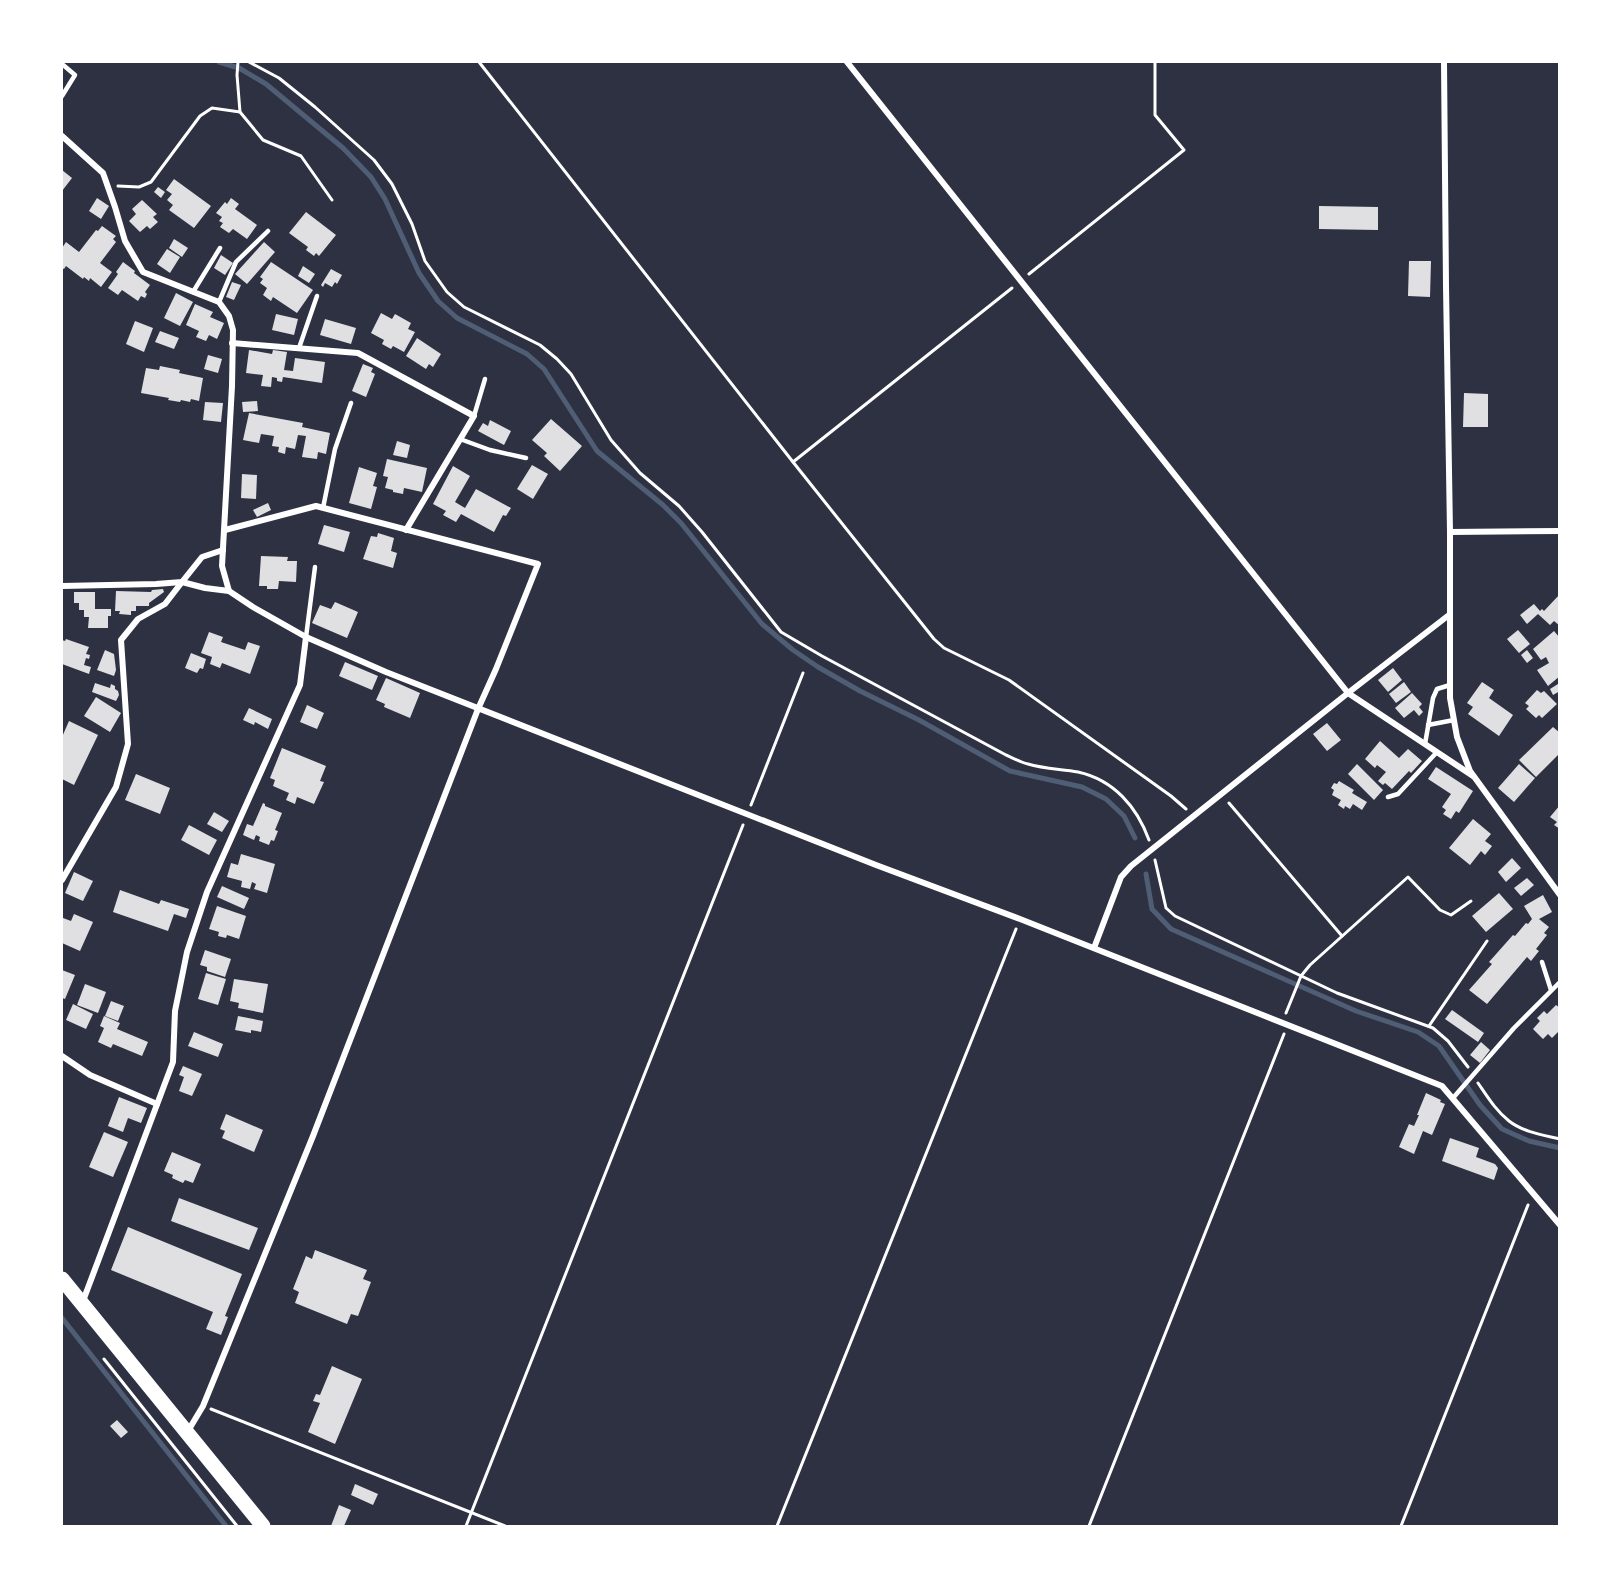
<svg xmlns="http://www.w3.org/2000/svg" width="1621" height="1588" font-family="'Space Grotesk',sans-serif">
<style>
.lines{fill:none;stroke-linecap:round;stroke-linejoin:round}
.stream{stroke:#4f5d75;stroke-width:5}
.building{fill:#e0e0e3}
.path{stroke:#fff;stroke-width:3}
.service{stroke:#fff;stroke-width:4.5}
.minor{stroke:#fff;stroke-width:6}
.primary{stroke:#fff;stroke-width:15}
</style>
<rect width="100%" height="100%" fill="#2d3142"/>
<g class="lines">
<g class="stream">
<polyline points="219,62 239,68 266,84 343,148 371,177 385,199 419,273 438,301 457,318 527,354 544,369 597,451 663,505 681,523 762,624 793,650 818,667 860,691 919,720 1010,771 1082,787 1106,799 1124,816 1135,838"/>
<polyline points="1146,874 1152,909 1171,929 1356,1011 1418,1032 1439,1046 1480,1105 1502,1129 1529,1141 1560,1148"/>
<polyline points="62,1318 226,1526"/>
</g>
</g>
<g class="building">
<polygon points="62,170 72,178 62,191"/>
<polygon points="174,179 211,206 194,228 169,210 173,205 167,200 172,194 166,190"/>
<polygon points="158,187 165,192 161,198 154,192"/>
<polygon points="97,198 109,206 101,219 89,211"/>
<polygon points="231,198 239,204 235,209 257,225 247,239 233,229 229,233 220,227 223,223 219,221 222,217 216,213 225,202 227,204"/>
<polygon points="142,200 157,214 153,217 158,222 150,229 147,226 140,232 129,221 136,214 132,209"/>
<polygon points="1319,206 1378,207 1378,230 1319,229"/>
<polygon points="306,212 336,235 319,256 316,253 314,256 306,250 308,247 289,233"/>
<polygon points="102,226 116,236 113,239 116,242 100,263 112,272 101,287 90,278 89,281 84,277 83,279 66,266 64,269 62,268 62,248 66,242 79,252 96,230 98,231"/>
<polygon points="174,239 188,248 182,257 169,248"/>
<polygon points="264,242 275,252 247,284 235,274"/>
<polygon points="167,249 180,257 170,273 157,264"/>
<polygon points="221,255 233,263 225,275 214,268"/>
<polygon points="1409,261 1431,261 1430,297 1408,296"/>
<polygon points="123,262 135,271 134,273 150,285 145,292 147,294 145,298 141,296 138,301 122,290 118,295 108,288 118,274 116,272"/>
<polygon points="271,262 313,290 297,313 273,297 271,301 263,295 267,288 260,283 263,279 260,277"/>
<polygon points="303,266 315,274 309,283 298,276"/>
<polygon points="331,269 342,275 337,284 335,282 332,287 325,283 323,287 321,285"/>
<polygon points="232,282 241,285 234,300 226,297"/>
<polygon points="176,293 193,302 180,326 164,318"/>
<polygon points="195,304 213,312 210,317 224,323 217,339 209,335 206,341 196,337 199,331 186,325"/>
<polygon points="381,313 392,319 395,314 411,323 408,329 415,332 404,352 393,346 391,349 382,344 384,340 371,333"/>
<polygon points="276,314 298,319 294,335 272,330"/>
<polygon points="325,319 356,328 351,344 320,335"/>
<polygon points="135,321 153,328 144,352 126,344"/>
<polygon points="160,331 179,338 174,349 155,342"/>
<polygon points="417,338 441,354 433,367 429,364 426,369 406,356"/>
<polygon points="249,350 272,354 273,350 287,352 284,370 293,371 295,358 325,362 322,383 283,377 282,382 277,381 277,378 272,377 271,387 261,386 263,375 246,373"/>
<polygon points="208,355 222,359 218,373 204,369"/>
<polygon points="363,364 373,368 371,372 375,374 366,397 352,391"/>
<polygon points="160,366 180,370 179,373 203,378 199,401 191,399 190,402 181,400 180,402 168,400 169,398 141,393 146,368 159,370"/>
<polygon points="1464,393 1488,394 1488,427 1463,427"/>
<polygon points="257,401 258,411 243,412 242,402"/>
<polygon points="205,402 223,403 221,422 203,420"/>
<polygon points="249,413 303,423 302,427 330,433 326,454 318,452 317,459 302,457 306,436 298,435 295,449 286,447 285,454 278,452 279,447 272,446 274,436 261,434 259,443 243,440"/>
<polygon points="551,419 582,446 560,471 544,456 547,453 532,440"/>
<polygon points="490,420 511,431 504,445 478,431 483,423 488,426"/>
<polygon points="397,441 410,445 407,458 393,455"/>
<polygon points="387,459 427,468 422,492 404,488 403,494 393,492 393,490 385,488 388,477 383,476"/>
<polygon points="532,465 548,474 533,499 517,489"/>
<polygon points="453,466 470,476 455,502 465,508 476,489 511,508 506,516 503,515 494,532 461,514 456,522 443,515 446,511 433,504"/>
<polygon points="359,467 377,473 373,486 377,487 371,509 349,503"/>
<polygon points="242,474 257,475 256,499 241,498"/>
<polygon points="268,503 271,510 257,517 253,510"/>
<polygon points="324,525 350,532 344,552 318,544"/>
<polygon points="378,533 394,538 391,551 397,553 393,568 363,559 371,536 377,537"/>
<polygon points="261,556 288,557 287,561 297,561 296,582 279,581 278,589 267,589 267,586 259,586"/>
<polygon points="163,589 164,592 149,603 149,606 136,606 136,611 131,611 131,615 119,614 120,611 115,611 116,591 151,592 152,590"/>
<polygon points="74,592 95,592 95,609 111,609 111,616 108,616 108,628 88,628 89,617 84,617 84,610 79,610 79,603 74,603"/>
<polygon points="1560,594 1560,626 1554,621 1550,625 1538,614 1527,624 1520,615 1534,604 1540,611 1542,609 1544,611"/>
<polygon points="335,602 358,612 347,638 312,623 320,605 331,609"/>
<polygon points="1518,630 1530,644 1519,653 1507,639"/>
<polygon points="1554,631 1560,638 1560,676 1548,686 1537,670 1549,663 1546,657 1541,660 1533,649"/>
<polygon points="209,632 223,637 221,642 245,650 248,642 260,646 250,674 222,663 220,668 210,664 212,657 201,653"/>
<polygon points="66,639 89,647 86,654 90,655 89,659 86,658 84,665 91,667 89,674 62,664 62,640 65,641"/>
<polygon points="105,650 114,654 116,670 114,676 97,670"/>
<polygon points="1527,650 1533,658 1527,663 1521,655"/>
<polygon points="191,653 206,659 203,669 200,668 197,673 185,668"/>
<polygon points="345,662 378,676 372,690 339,676"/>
<polygon points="1393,668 1402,680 1388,692 1378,680"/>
<polygon points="386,678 420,693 410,718 384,707 385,704 376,700"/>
<polygon points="1404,682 1411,692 1396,703 1389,694"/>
<polygon points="1482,682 1494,690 1489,698 1513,715 1499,736 1468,714 1473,707 1467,703"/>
<polygon points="95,683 110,688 111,684 115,686 115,689 118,691 119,695 116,701 92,692"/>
<polygon points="1558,684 1560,691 1553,695 1550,689"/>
<polygon points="1537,690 1541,693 1544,691 1557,704 1542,718 1539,715 1536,718 1526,709 1529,706 1525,703"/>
<polygon points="1412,693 1422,704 1419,707 1423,712 1419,716 1414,710 1404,718 1395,708"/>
<polygon points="96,697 121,713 110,732 84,716"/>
<polygon points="307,705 324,713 317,729 300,722"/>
<polygon points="249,708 272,719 268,729 255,722 254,725 243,720"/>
<polygon points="69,721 98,735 74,785 62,779 62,737"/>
<polygon points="1327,723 1341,740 1327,751 1313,734"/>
<polygon points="1553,727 1560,733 1560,753 1536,777 1519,760"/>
<polygon points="1380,741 1399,758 1408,749 1422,761 1411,773 1409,771 1392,789 1385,783 1383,785 1378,781 1386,772 1377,765 1375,768 1365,759"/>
<polygon points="282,748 326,766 320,781 324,782 314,804 297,797 295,804 286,800 289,793 273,786 275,780 270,778"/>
<polygon points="1357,764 1383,790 1374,800 1348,774"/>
<polygon points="1519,764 1535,778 1514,802 1498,788"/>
<polygon points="1436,767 1473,791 1459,813 1456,811 1451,819 1443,814 1446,810 1442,807 1451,794 1428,779"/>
<polygon points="136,774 170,788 160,814 125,800"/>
<polygon points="1339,781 1354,790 1352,793 1367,802 1362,810 1353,804 1350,809 1345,806 1344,809 1338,805 1341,800 1332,795 1334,790 1331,788 1334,783 1337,784"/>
<polygon points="263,803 265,804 265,806 282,813 275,830 278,831 274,841 271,840 269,845 259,841 260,837 256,835 254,840 243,835 247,824 253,826"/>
<polygon points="1560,805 1560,829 1554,825 1557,822 1550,817"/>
<polygon points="214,812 229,821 222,832 207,824"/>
<polygon points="1473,819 1491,834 1485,841 1492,846 1485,855 1481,851 1470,865 1449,848"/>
<polygon points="189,825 217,840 209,855 181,840"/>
<polygon points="241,854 275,864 267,893 254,889 256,884 252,882 250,889 241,887 242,881 227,877 231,863 238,865"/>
<polygon points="1512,858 1521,868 1506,882 1498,872"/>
<polygon points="74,872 93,881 83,901 65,893"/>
<polygon points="1527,878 1534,885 1521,896 1514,888"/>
<polygon points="222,886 249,898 244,909 217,897"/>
<polygon points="120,890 159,904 161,900 189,909 186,918 174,914 168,931 113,912"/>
<polygon points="1499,893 1513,909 1486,932 1472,916"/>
<polygon points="1543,895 1552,912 1539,919 1549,927 1544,933 1547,935 1536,949 1539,951 1531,961 1527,957 1487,1004 1469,990 1492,964 1489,962 1513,935 1515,936 1526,923 1528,924 1532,919 1524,906"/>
<polygon points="217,906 246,916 239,939 227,935 226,938 218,936 219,932 209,929"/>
<polygon points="74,914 93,922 80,951 62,943 62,921 63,918 71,921"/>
<polygon points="205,950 231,959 225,977 207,971 207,967 200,965"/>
<polygon points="62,970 75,975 65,999 62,998"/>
<polygon points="206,973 226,979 218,1005 198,999"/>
<polygon points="234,979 268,984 263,1013 238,1008 239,1003 230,1001"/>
<polygon points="85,984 106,992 98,1013 77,1005"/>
<polygon points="111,1001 124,1006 118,1021 105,1016"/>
<polygon points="73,1004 93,1014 86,1029 66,1020"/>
<polygon points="1556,1005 1560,1008 1560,1030 1552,1038 1548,1034 1543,1039 1533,1029 1540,1021 1537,1018 1544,1011 1547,1014"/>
<polygon points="1452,1010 1484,1033 1478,1042 1445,1019"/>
<polygon points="104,1016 120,1023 117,1029 148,1042 142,1056 113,1044 111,1048 98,1042 104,1028 100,1026"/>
<polygon points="238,1016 263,1021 261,1032 251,1030 251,1033 235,1030"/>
<polygon points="194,1032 223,1044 218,1057 188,1046"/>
<polygon points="1481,1042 1490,1050 1480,1063 1470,1055"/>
<polygon points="183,1066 202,1074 192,1096 179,1091 184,1077 179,1075"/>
<polygon points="1426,1093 1441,1100 1440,1102 1445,1104 1432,1135 1423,1131 1414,1154 1399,1147 1409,1124 1414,1126 1419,1115 1417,1115"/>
<polygon points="119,1097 147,1108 141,1123 128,1118 123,1132 108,1126"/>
<polygon points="226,1114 263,1130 254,1152 222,1138 225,1131 220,1129"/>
<polygon points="104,1132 128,1142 113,1177 89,1167"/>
<polygon points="1450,1138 1479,1148 1476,1157 1495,1164 1498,1168 1494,1180 1442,1161"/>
<polygon points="172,1152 201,1164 193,1183 185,1180 183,1183 172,1178 173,1175 164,1171"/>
<polygon points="179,1198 258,1228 249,1250 171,1221"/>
<polygon points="128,1227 242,1274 225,1316 228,1317 221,1335 206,1329 213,1312 111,1270"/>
<polygon points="315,1250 367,1270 363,1279 371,1282 358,1316 351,1314 347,1324 295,1303 299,1292 293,1289 306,1256 312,1259"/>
<polygon points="332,1366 362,1379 335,1444 308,1432 320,1403 313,1401 316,1394 320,1395"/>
<polygon points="117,1420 128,1432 121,1438 110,1426"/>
<polygon points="355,1484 378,1494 373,1505 351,1495"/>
<polygon points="339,1505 351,1510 344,1526 331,1526"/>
</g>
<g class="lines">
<g class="path">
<path d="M249,62L279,78L315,107L374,160L392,184L412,224L425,261L447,292L464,307L540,345L557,359L571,374L611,440L640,473L679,506L702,532L781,632L822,656L1006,755C1013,758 1020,762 1028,764C1044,769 1062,769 1078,772C1114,780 1137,807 1149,840"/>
<polyline points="479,62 793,462 934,639 944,648 1009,680 1171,796 1186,809"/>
<polyline points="240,112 263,140 301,156 332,200"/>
<polyline points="118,186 139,187 151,182 200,116 212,108 240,112 237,75 238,62"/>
<polyline points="1029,274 1184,150 1155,115 1155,62"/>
<polyline points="793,462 1012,288"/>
<polyline points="1229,803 1342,936"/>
<polyline points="751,805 803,673"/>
<polyline points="1155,860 1166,908 1175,916 1337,993 1433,1028 1448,1041 1468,1067"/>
<polyline points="1286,1013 1301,976 1310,965 1408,877 1440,910 1451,915 1471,901"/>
<polyline points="1429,1026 1487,941"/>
<path d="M1478,1083C1487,1096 1496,1111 1509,1121C1523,1132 1543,1135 1560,1139"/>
<polyline points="104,1359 237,1526"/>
<polyline points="211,1409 505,1526"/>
<polyline points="466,1526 743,825"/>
<polyline points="777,1526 1016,929"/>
<polyline points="1089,1526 1284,1034"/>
<polyline points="1401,1526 1528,1205"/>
</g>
<g class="service">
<polyline points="62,64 75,75 62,96"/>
<polyline points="193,292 220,248"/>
<polyline points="219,302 236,262 268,231"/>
<polyline points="299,348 317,296"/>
<polyline points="474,416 485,379"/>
<polyline points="460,439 490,450 526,458"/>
<polyline points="323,508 335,449 351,403"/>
<polyline points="306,637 315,567"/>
<polyline points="1428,725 1454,720"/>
<polyline points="1425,744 1433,698 1437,689 1450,685"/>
<polyline points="1388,797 1398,794 1437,752"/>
<polyline points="1542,962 1551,990"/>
<polyline points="1453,1098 1514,1028 1560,982"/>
</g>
<g class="minor">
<polyline points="847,62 1348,693 1473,776"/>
<polyline points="1444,62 1446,286 1450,532 1450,698 1457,737 1470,771 1560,895"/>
<polyline points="62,136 103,173 115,207 125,241 143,272 219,302 229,316 233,330 232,386 222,566 229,591 253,607 306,637 386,672 876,865 1020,919 1442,1086 1560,1225"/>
<polyline points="232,343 358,353 474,416 406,530"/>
<polyline points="1450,532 1560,531"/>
<polyline points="62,586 156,584 182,582 202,557 223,550"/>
<polyline points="62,880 116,787 128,744 121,640 138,619 165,604 182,582 205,588 229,591"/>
<polyline points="1094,948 1121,877 1131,866 1348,693 1449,615"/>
<polyline points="62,1056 90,1075 157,1104"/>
<polyline points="83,1301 173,1062 175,1011 187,952 207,892 300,685 306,637"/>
<polyline points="188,1431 203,1406 313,1136 478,709 496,669 538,564 316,506 225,530"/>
</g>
<polyline class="primary" points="62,1279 263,1526"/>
</g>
<rect width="1621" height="1588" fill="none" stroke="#ffffff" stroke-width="126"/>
</svg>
